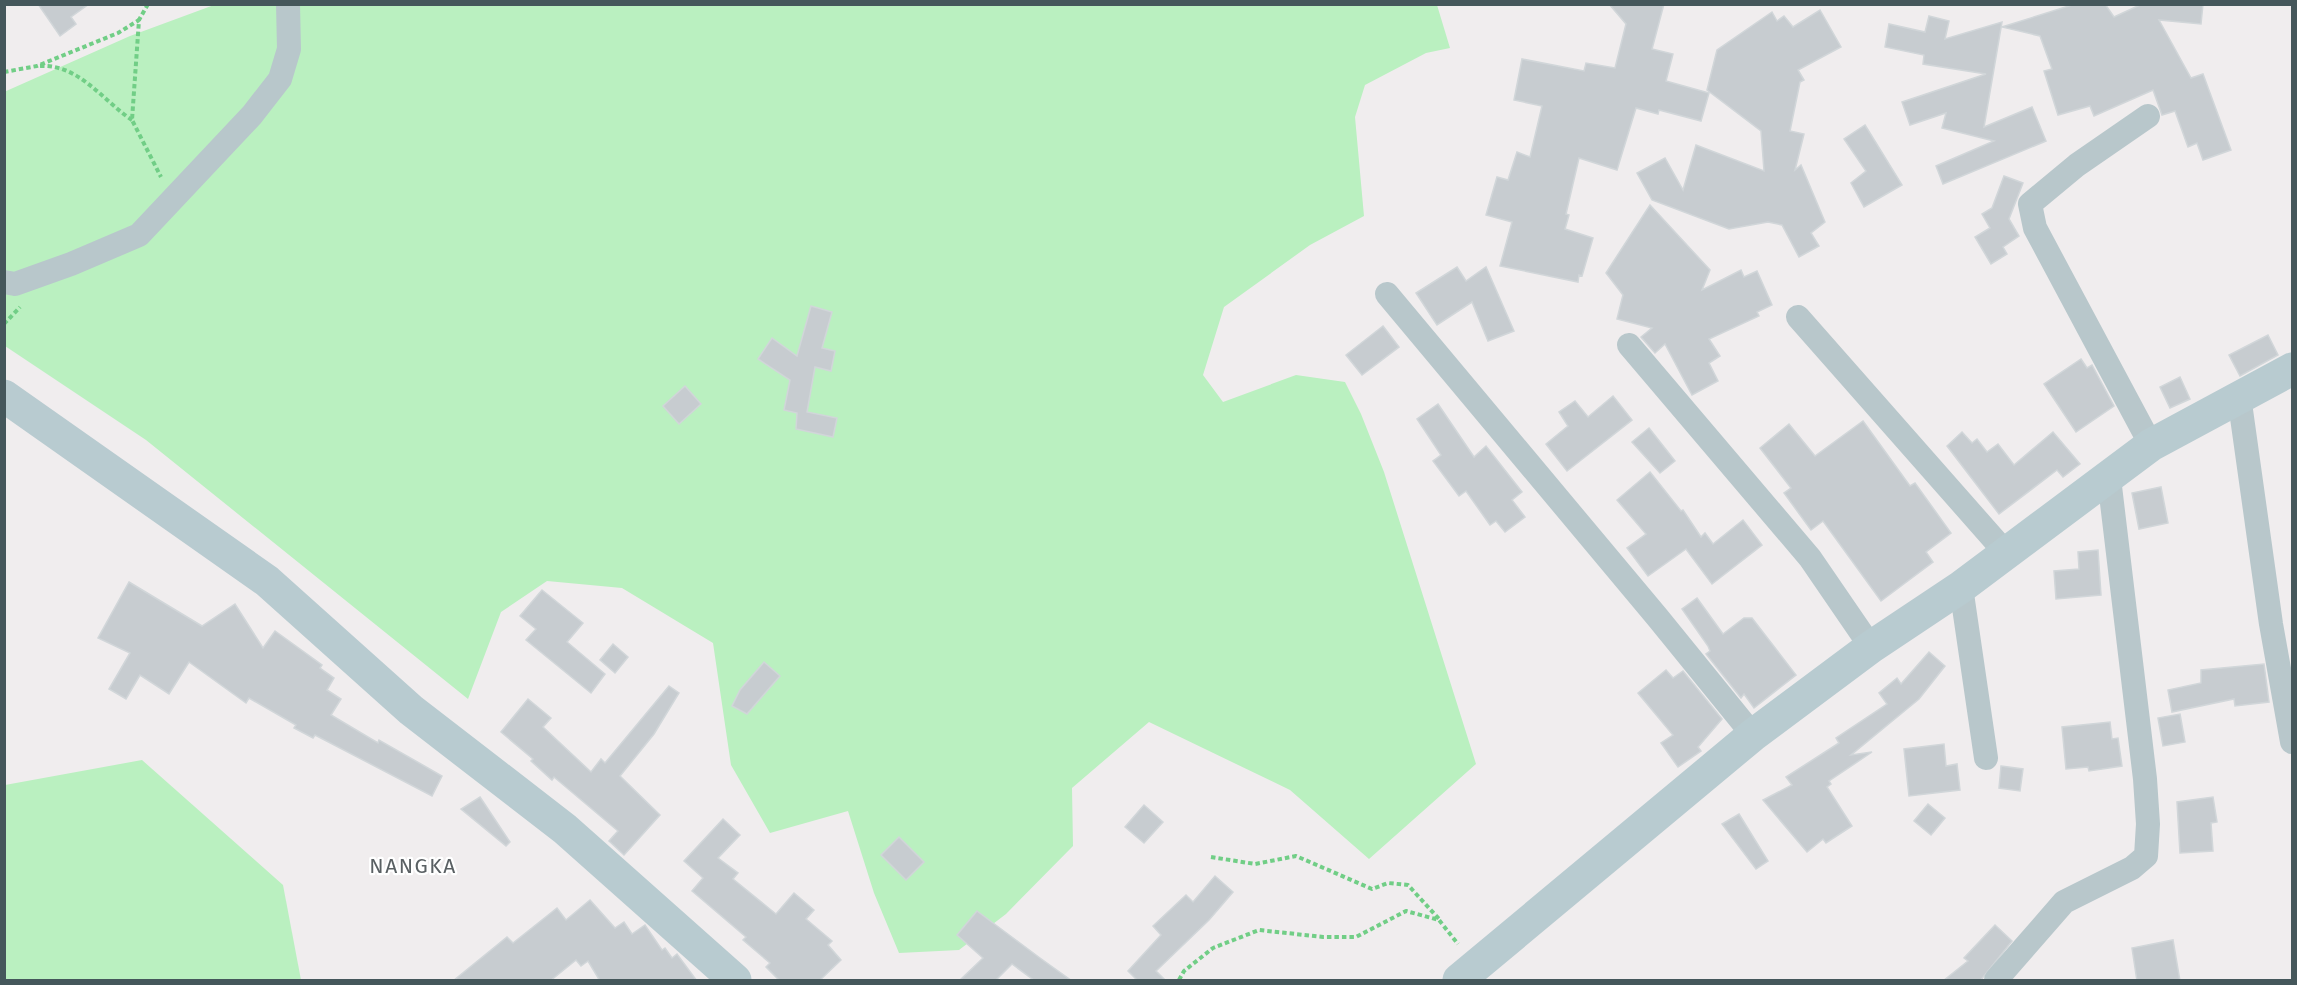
<svg xmlns="http://www.w3.org/2000/svg" width="2297" height="985" font-family="'Fira Sans',sans-serif">
<style>
.green{fill:#baf0c0}
.building{fill:#c7ccd0;stroke:#d1d6d9;stroke-width:1.5}
.lines{fill:none;stroke-linecap:round;stroke-linejoin:round}
.path{stroke:#71ce86;stroke-width:4;stroke-dasharray:4.5 3;stroke-linecap:butt}
.street{stroke:#b8c7cb;stroke-width:24}
.secondary{stroke:#b8cbd0;stroke-width:33}
.labels{text-anchor:middle;stroke-width:4.5;stroke-linejoin:round;paint-order:stroke}
.neighbourhood-label{font-size:21px;letter-spacing:1.5px;fill:#5a6063;stroke:#fff}
</style>
<rect width="100%" height="100%" fill="#f0edee"/>
<g class="green">
<polygon points="214,5 1437,5 1450,48 1426,53 1365,85 1355,117 1364,216 1310,245 1224,307 1203,375 1223,402 1296,375 1345,382 1361,414 1384,472 1476,764 1369,859 1290,790 1149,722 1072,788 1073,846 1006,914 959,950 899,953 874,893 848,811 770,833 731,765 713,643 622,588 547,581 501,612 468,699 146,440 5,346 4,92 130,36"/>
<polygon points="142,760 283,885 301,980 5,980 5,785"/>
</g>
<g class="building">
<polygon points="38,4 89,4 71,17 76,24 60,36"/>
<polygon points="1609,4 1664,4 1652,49 1673,54 1666,81 1709,93 1701,121 1659,110 1658,114 1636,108 1617,170 1579,158 1566,214 1569,215 1565,229 1593,238 1582,276 1579,275 1578,282 1500,266 1512,222 1486,215 1497,177 1508,180 1517,152 1530,157 1542,106 1514,100 1522,59 1584,71 1586,63 1615,68 1626,24"/>
<polygon points="2075,4 2105,4 2114,17 2142,4 2203,4 2201,24 2159,20 2191,78 2203,74 2231,150 2203,160 2197,143 2188,147 2175,111 2162,115 2153,90 2094,116 2090,106 2058,115 2044,71 2052,69 2040,36 2002,27"/>
<polygon points="1820,10 1841,47 1798,70 1804,80 1800,82 1790,131 1804,134 1795,170 1801,165 1825,222 1811,233 1819,246 1799,257 1782,225 1768,222 1729,229 1652,200 1637,173 1665,158 1683,190 1696,145 1764,171 1761,131 1707,90 1717,50 1772,12 1777,21 1784,16 1793,27"/>
<polygon points="1929,16 1949,21 1945,39 2002,22 1984,127 2032,107 2046,141 1943,184 1936,166 1994,141 1942,128 1946,113 1910,125 1902,102 1986,74 1923,64 1924,55 1885,47 1889,24 1925,32"/>
<polygon points="1865,125 1902,185 1864,207 1851,183 1866,171 1844,139"/>
<polygon points="2004,176 2023,183 2009,219 2019,236 2003,247 2007,254 1991,264 1975,237 1990,228 1982,214 1992,208"/>
<polygon points="1650,205 1710,270 1702,290 1741,270 1744,277 1757,271 1772,305 1757,312 1759,316 1709,339 1720,356 1709,363 1718,381 1692,395 1665,344 1655,353 1641,337 1652,328 1617,319 1623,295 1606,273"/>
<polygon points="1457,267 1466,281 1486,267 1514,331 1488,341 1472,302 1437,325 1416,293"/>
<polygon points="811,306 832,312 822,348 835,351 831,371 815,367 807,412 837,418 833,437 796,429 797,413 784,410 790,380 758,359 772,338 797,356"/>
<polygon points="1383,326 1399,347 1362,375 1346,355"/>
<polygon points="2268,335 2278,355 2240,376 2229,355"/>
<polygon points="2081,359 2087,368 2092,365 2114,406 2076,432 2044,384"/>
<polygon points="2180,377 2190,399 2170,408 2160,387"/>
<polygon points="685,386 701,404 679,424 663,406"/>
<polygon points="1613,396 1632,420 1567,471 1546,444 1568,426 1559,412 1575,401 1588,417"/>
<polygon points="1438,404 1474,457 1486,446 1522,492 1512,500 1525,517 1505,532 1496,521 1490,525 1466,491 1459,496 1433,461 1441,455 1417,419"/>
<polygon points="1863,421 1910,486 1915,483 1951,533 1926,552 1933,562 1881,601 1823,521 1811,530 1784,493 1791,488 1760,448 1789,424 1815,456"/>
<polygon points="1649,428 1675,461 1660,473 1632,442"/>
<polygon points="1962,432 1972,443 1977,439 1987,452 1998,444 2014,465 2053,432 2080,464 2063,477 2057,470 1999,514 1947,446"/>
<polygon points="1650,472 1681,511 1683,510 1701,537 1705,533 1713,544 1743,520 1762,545 1712,584 1686,549 1648,576 1627,548 1646,534 1617,500"/>
<polygon points="2161,487 2168,523 2139,529 2132,493"/>
<polygon points="2098,550 2101,595 2056,599 2054,571 2079,569 2078,552"/>
<polygon points="129,582 202,626 235,604 263,648 275,631 322,665 320,668 334,678 327,690 341,699 331,715 378,743 379,740 442,776 432,796 315,735 313,738 294,728 296,725 249,698 246,703 189,662 169,694 140,675 126,699 109,689 130,653 98,638"/>
<polygon points="542,590 583,623 567,642 605,674 591,693 526,640 536,629 520,616"/>
<polygon points="1697,598 1723,634 1744,618 1752,618 1796,675 1754,708 1744,694 1741,698 1706,654 1710,651 1708,646 1682,609"/>
<polygon points="613,644 628,657 615,673 600,660"/>
<polygon points="1929,652 1945,666 1919,699 1851,755 1872,752 1829,781 1831,784 1827,787 1852,826 1826,843 1823,839 1807,852 1763,800 1792,785 1786,777 1839,743 1836,738 1887,704 1879,693 1897,678 1901,684"/>
<polygon points="764,662 780,676 747,714 732,706 740,690"/>
<polygon points="2264,664 2269,702 2235,706 2234,699 2172,712 2168,690 2201,683 2201,670"/>
<polygon points="1666,670 1673,678 1683,671 1722,719 1698,747 1701,751 1678,767 1661,743 1673,735 1638,693"/>
<polygon points="669,686 679,693 654,734 620,776 660,815 624,855 609,841 618,831 554,777 552,780 531,761 533,759 501,732 528,699 551,718 543,727 591,772 601,759 605,763"/>
<polygon points="2180,714 2185,742 2163,746 2158,718"/>
<polygon points="2110,722 2112,739 2118,738 2122,766 2089,771 2088,767 2066,769 2062,727"/>
<polygon points="1944,744 1946,766 1957,764 1960,790 1909,796 1904,749"/>
<polygon points="2001,766 2023,769 2020,791 1999,788"/>
<polygon points="480,797 510,842 506,846 461,809"/>
<polygon points="2213,797 2217,822 2211,823 2213,851 2180,853 2177,802"/>
<polygon points="1928,804 1945,818 1931,835 1914,821"/>
<polygon points="1144,805 1163,822 1144,843 1125,827"/>
<polygon points="1739,814 1768,861 1756,869 1722,824"/>
<polygon points="723,819 740,835 718,858 738,873 733,879 776,914 794,893 814,910 806,919 832,941 828,945 841,960 819,981 780,981 766,967 770,963 743,940 746,937 692,891 703,878 684,861"/>
<polygon points="899,837 924,862 906,880 881,855"/>
<polygon points="1215,876 1233,892 1209,920 1156,971 1166,981 1138,981 1128,971 1161,935 1153,926 1186,895 1193,902"/>
<polygon points="590,900 615,928 624,922 632,934 645,925 662,950 665,948 672,958 677,954 697,981 600,981 588,961 581,966 576,960 550,981 453,981 507,937 513,943 557,908 566,920"/>
<polygon points="977,911 1040,958 1072,981 1035,981 1012,964 995,981 959,981 983,958 957,935"/>
<polygon points="1995,925 2012,941 1980,981 1943,981 1968,961 1964,958"/>
<polygon points="2173,940 2180,981 2137,981 2132,948"/>
</g>
<g class="lines">
<g class="path">
<polyline points="148,4 139,20 132,120 161,177"/>
<path d="M40,66C79,64 102,100 132,120"/>
<polyline points="4,72 37,66 118,33 139,20"/>
<polyline points="4,324 20,307"/>
<polyline points="1211,857 1255,864 1296,856 1372,889 1388,883 1408,885 1439,919"/>
<polyline points="1179,980 1184,971 1213,948 1259,930 1323,937 1356,937 1406,911 1439,920 1458,944"/>
</g>
<g class="street">
<polyline points="2148,116 2077,165 2030,204 2035,228 2151,445"/>
<polyline points="4,282 15,284 71,264 139,235 252,115 280,79 289,49 288,4"/>
<polyline points="1387,294 1658,618 1753,735"/>
<polyline points="1798,317 2006,553"/>
<polyline points="1629,345 1810,558 1871,647"/>
<polyline points="2239,396 2271,624 2292,742"/>
<polyline points="1961,587 1986,758"/>
<polyline points="1996,980 2064,902 2132,868 2146,856 2148,824 2145,779 2109,478"/>
</g>
<g class="secondary">
<polyline points="4,396 267,581 411,710 565,829 735,980"/>
<polyline points="1459,980 1753,735 1871,647 1961,587 2151,445 2292,369"/>
</g>
</g>
<g class="labels">
<g class="neighbourhood-label">
<text x="413" y="873">NANGKA</text>
</g>
</g>
<rect width="2297" height="985" fill="none" stroke="#45575b" stroke-width="12"/>
</svg>
